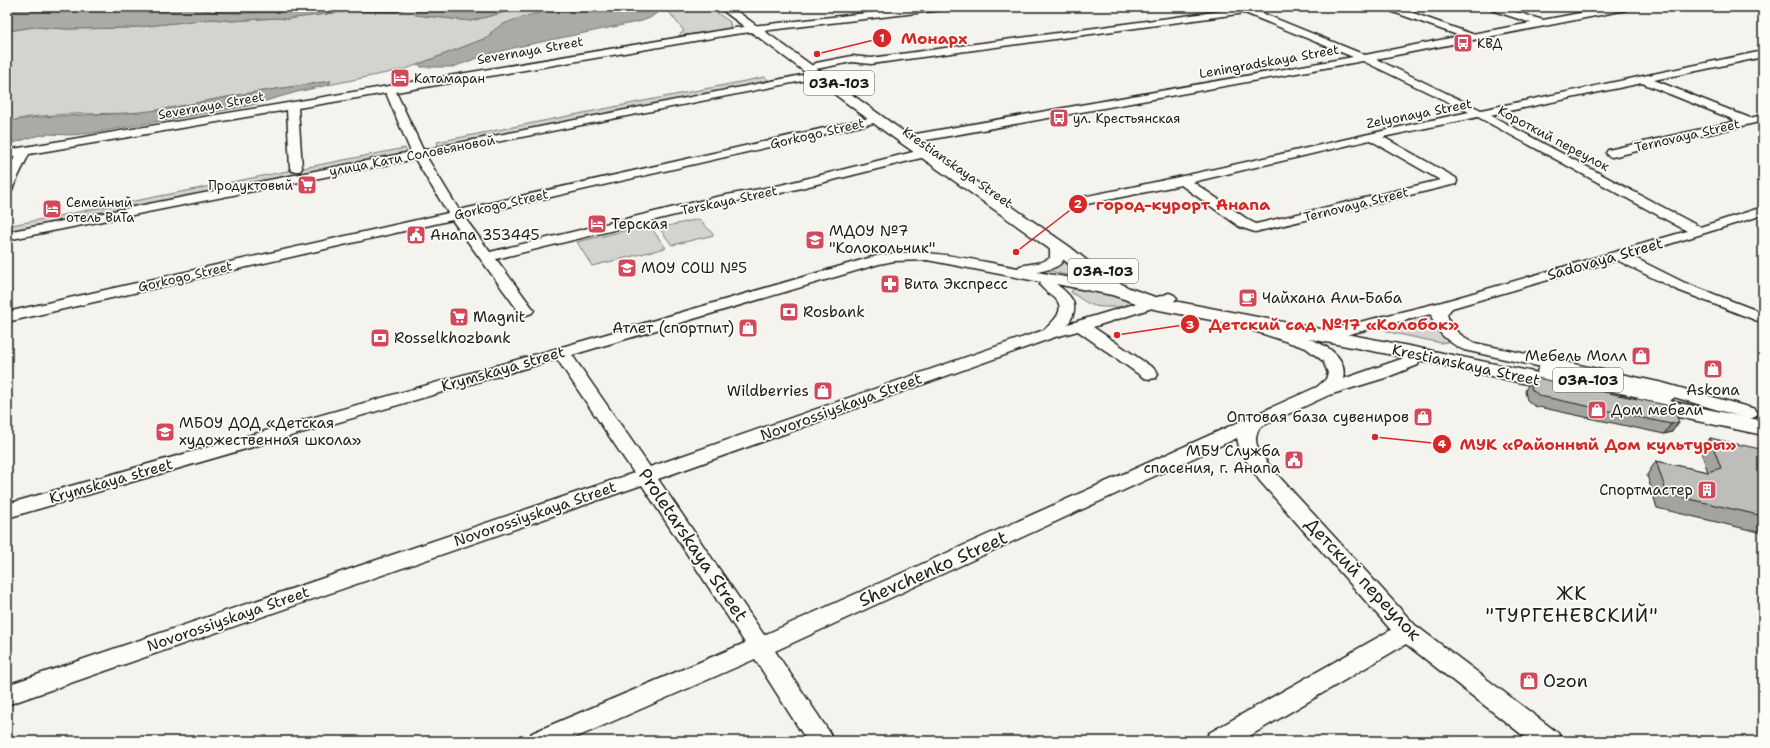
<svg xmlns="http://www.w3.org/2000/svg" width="1770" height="748" font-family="'Shantell Sans',sans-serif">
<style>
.green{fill:#d4d3cf;stroke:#787876}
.water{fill:#abaaa6;stroke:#72716f}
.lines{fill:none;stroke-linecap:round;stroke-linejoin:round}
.minor-casing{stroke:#1c1c1c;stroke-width:3}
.major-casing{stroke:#1c1c1c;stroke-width:3}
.minor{fill:#fdfcf7;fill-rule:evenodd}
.major{fill:#fdfcf7;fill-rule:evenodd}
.wall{fill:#a3a3a0;stroke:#1c1c1c}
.shaded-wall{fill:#858482;stroke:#1c1c1c}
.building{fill:#bebdba;stroke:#1c1c1c}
.labels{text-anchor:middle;stroke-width:3.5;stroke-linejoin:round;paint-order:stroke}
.far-poi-label{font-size:13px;fill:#1c1c1c;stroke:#fdfcf7;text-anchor:start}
.far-street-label{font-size:13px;fill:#1c1c1c;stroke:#fdfcf7}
.shield{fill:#fdfcf7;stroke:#605f5e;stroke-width:1}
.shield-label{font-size:14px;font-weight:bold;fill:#1c1c1c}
.poi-label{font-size:15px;fill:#1c1c1c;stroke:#fdfcf7;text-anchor:start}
.street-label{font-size:15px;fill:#1c1c1c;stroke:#fdfcf7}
.near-street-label{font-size:18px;fill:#1c1c1c;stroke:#fdfcf7}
.near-poi-label{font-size:18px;fill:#1c1c1c;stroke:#fdfcf7;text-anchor:start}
.near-neighbourhood-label{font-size:19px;letter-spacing:1px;fill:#1c1c1c;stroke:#fdfcf7}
.leader{fill:none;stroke:#d62828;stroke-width:1.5}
.callout-dot{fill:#d62828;stroke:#fdfcf7;stroke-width:1.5}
.mark-label{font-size:12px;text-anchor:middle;font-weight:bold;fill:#fff}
.callout-label{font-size:16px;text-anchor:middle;font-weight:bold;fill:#d62828;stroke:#fdfcf7;stroke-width:3.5;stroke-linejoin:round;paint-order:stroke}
</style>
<rect width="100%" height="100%" fill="#f4f3ee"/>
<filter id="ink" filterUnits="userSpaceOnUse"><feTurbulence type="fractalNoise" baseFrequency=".025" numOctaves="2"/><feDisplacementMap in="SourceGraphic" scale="8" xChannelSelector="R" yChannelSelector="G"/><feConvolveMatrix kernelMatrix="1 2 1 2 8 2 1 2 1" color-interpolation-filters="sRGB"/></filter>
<g filter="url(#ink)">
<g class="green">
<path d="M195,7H303C282,13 214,17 195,7Z"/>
<polygon points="409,7 425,7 418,10 416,15 471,21 520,8 547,7 544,11 491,32 489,37 406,69 328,85 331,81 242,94 164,109 138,113 66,114 29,117 7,122 7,31 34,27 68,29 128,28 212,19 232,21 275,18 287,19 349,11 397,12"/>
<polygon points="665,7 709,7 730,22 730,25 731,25 729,29 678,36 684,31"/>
<polygon points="765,77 771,82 439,148 437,142"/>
<polygon points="405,148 407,153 7,232 7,226"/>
<polygon points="699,219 714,235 672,245 659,228"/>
<polygon points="649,225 666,248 592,266 577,242"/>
<polygon points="1064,260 1087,278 1081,279 1047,270 1046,269"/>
<path d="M1074,289H1079L1121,297L1128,301L1127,304C1122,307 1117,307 1111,307C1092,308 1087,303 1072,293L1071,291Z"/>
<polygon points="1423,314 1433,321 1447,339 1447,342 1441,343 1389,332 1381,327 1381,324"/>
</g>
<g class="water">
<path d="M7,7H195C214,17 282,13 303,7H409L397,12L349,11L287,19L275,18L232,21L212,19L128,28L68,29L34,27L7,31Z"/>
<polygon points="425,7 524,7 471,21 415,15 418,10"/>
<path d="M547,7H659L658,12L650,18L642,21L517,47L489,54L453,67H421L419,64L489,37C494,22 530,16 544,11Z"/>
<path d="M331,81L328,85L297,92L248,106L92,133L71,135L47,134L32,137L7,145V122L10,121C53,113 96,117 140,112C174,109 207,100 241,95C271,89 301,86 331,81Z"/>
</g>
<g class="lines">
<g class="minor-casing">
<g id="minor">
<polygon points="919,7 946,7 942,10 735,34 396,92 423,150 817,72 822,75 817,78 426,156 459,210 878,116 884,119 878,122 464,217 490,252 716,197 781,185 925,149 929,150 931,153 929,156 781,193 716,205 496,259 534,310 532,313 526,315 520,313 452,220 7,322 7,312 448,213 415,159 7,240 7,232 411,152 386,93 298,108 302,168 300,171 292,171 290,168 287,110 29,154 13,187 12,190 7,191 7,174 15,156 7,158 7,150 735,28"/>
<path d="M1235,7H1247L1365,55L1460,36L1385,9L1384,7H1396L1472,34L1531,23L1488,9L1487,7H1500L1543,20L1612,7H1630L1626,10L1376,59L1481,110L1763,51V57L1654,80L1750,118L1763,115V121L1612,157L1608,156L1606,153L1608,150L1737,121L1642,83L1490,115L1700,227L1763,207V215L1631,256L1685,283L1763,313V323L1675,289L1617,260L1452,308L1447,314C1450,329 1461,336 1475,343L1663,383L1755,409L1758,413L1755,417L1749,419L1660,393L1464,350C1448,342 1435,332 1431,314L1341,336L1335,334L1333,331L1335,328L1442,302L1687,231L1478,117L1383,137L1456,178L1457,181L1456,184L1255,232L1240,227L1181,185L1082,205L1077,204L1075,201L1077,198L1082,197C1212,172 1340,139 1469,112L1363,61L916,142L912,141L910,138L912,135L916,134L1353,57L1245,13L871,64L852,62L816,69L811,66L816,63L852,56L871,58L1236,9ZM1370,140L1440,180L1256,224L1250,221L1193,182Z"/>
<path d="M1052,238L1057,239C1073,262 1060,268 1037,272L1122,287L1127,289L1130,292L1127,295L1122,297L1056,284C1072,296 1081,305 1068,324L1164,295L1169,293L1174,295L1177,298L1174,301L1093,327L1156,370L1158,374L1156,378L1150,379L1144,378L1078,331L1055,337L658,479L764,635L1317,387L1326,379L1328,373L1323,361L1306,348L1236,325L1234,322L1236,319L1242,317C1256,321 1269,326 1283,330C1305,337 1350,348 1343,379L1404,358L1408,349L1414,348L1420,349L1422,353L1418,365L1385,378L1329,395L1260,427C1249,444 1263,456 1273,470L1415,625L1558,733L1562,741H1530L1406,644L1241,741H1205L1209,733L1391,630L1259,480L1240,451L1237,438L775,651L830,733L834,741H807L755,659L568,741H528L532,733L745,643L642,485L7,705V685L634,473L557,359L7,518V504L555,349L872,257C921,245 970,260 1018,268L1020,266L1042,262L1050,258V250L1045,242L1047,239ZM927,260L1041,282L1040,285C1044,291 1050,293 1055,298C1067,310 1053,322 1044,330L650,467L572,355L879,264L894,261Z"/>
</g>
</g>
<g class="major-casing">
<polygon id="major" points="718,7 731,7 890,122 1070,247 1104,274 1129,288 1158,298 1414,347 1538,373 1537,371 1540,366 1547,365 1665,389 1673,391 1676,396 1670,401 1763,421 1763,435 1636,408 1633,403 1636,398 1639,397 1572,383 1574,385 1571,390 1563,392 1414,359 1154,309 1115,296 1090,282 1058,255 880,128"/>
</g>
<use href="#minor" class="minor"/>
<use href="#major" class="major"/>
</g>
<g class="wall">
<polygon points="1530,381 1674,410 1672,432 1664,434 1534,406 1527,400 1525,391"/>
<polygon points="1710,438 1763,455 1763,533 1657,508 1647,475 1656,461 1708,472 1701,452"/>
</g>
<polygon class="shaded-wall" points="1679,422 1672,432 1664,434 1671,424"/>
<g class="building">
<polygon points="1537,378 1666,405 1674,410 1679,422 1671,424 1540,396 1532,390 1530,381"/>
<polygon points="1710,438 1760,449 1763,455 1763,516 1667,494 1656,461 1708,472 1721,468"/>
</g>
</g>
<defs>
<g id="bus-square" transform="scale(1)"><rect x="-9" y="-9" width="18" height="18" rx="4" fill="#d1495b" stroke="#fdfcf7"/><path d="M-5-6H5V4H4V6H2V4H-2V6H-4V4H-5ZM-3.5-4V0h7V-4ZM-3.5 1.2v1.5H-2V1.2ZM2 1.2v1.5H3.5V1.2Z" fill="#fff"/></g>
<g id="hotel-square" transform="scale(1)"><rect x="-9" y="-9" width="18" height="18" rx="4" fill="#d1495b" stroke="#fdfcf7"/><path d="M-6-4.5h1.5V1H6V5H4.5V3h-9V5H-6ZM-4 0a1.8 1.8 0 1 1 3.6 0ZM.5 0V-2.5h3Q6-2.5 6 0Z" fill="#fff"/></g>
<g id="supermarket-square" transform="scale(1)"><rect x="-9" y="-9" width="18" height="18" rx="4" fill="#d1495b" stroke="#fdfcf7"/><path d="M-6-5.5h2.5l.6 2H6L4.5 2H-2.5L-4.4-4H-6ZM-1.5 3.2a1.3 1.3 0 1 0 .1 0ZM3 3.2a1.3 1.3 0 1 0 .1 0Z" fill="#fff"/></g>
<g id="civic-square" transform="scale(1)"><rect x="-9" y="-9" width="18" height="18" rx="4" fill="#d1495b" stroke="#fdfcf7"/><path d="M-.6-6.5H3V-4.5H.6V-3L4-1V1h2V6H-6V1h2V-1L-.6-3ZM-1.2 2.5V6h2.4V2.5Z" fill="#fff"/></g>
<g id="school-square" transform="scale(1)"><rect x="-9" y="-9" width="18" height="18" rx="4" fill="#d1495b" stroke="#fdfcf7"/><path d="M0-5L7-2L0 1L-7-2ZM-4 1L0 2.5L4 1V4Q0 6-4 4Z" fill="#fff"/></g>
<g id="pharmacy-square" transform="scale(1)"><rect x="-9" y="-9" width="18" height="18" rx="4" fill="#d1495b" stroke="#fdfcf7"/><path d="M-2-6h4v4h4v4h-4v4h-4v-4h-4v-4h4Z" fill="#fff"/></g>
<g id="cafe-square" transform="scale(1)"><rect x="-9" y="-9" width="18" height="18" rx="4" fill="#d1495b" stroke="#fdfcf7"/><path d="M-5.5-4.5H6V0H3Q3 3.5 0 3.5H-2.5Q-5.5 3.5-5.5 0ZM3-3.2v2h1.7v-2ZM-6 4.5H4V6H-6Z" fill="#fff"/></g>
<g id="bank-square" transform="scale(1)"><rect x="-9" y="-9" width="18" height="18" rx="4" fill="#d1495b" stroke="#fdfcf7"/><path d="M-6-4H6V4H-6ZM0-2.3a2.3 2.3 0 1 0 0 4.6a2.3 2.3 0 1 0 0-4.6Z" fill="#fff"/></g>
<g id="shop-square" transform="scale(1)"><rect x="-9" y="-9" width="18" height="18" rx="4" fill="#d1495b" stroke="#fdfcf7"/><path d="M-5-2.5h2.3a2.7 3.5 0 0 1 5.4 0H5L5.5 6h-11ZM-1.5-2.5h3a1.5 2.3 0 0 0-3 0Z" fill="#fff"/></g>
<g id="building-square" transform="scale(1)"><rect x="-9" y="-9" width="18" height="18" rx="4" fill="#d1495b" stroke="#fdfcf7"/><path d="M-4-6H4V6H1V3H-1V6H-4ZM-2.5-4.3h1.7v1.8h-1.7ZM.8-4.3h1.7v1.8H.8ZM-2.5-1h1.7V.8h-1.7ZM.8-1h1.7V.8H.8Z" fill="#fff"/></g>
</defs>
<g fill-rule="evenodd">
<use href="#bus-square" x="1463" y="43"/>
<use href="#hotel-square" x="400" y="78"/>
<use href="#bus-square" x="1059" y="118"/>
<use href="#supermarket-square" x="307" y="185"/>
<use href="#hotel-square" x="52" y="209"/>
<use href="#hotel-square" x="597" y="224"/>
<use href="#civic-square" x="416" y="235"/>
<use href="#school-square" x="815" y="240"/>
<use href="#school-square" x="627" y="268"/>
<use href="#pharmacy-square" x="890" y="284"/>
<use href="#cafe-square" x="1248" y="298"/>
<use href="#bank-square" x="789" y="312"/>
<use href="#supermarket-square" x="459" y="317"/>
<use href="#shop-square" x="748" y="328"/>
<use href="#bank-square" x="380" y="338"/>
<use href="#shop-square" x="1641" y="356"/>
<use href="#shop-square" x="1713" y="369"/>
<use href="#shop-square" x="823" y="391"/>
<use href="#shop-square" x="1597" y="410"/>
<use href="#shop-square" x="1423" y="417"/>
<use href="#school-square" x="165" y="432"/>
<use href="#civic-square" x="1294" y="460"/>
<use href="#building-square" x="1707" y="490"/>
<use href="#shop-square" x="1529" y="681"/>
</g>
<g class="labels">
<g class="far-poi-label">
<text x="1477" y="48">КВД</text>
<text x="414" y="83">Катамаран</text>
<text x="1073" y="123">ул. Крестьянская</text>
<text x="293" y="190" text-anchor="end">Продуктовый</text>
<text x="66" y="207">Семейный<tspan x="66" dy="15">отель ВиТа</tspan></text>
</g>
<g class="far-street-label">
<text transform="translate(530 50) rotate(-10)" y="5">Severnaya Street</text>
<text transform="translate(1269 61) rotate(-10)" y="5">Leningradskaya Street</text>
<text transform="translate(211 105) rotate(-10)" y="5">Severnaya Street</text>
<text transform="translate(1419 113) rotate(-11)" y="5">Zelyonaya Street</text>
<text transform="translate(817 133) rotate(-13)" y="5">Gorkogo Street</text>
<text transform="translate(1687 135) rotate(-13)" y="5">Ternovaya Street</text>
<text transform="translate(1554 138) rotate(28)" y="5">Короткий переулок</text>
<text transform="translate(412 155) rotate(-11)" y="5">улица Кати Соловьяновой</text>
<text transform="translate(958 167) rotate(35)" y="5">Krestianskaya Street</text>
<text transform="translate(729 200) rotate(-12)" y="5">Terskaya Street</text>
<text transform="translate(501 204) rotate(-13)" y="5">Gorkogo Street</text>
<text transform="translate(1356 204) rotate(-14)" y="5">Ternovaya Street</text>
<text transform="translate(185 276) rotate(-13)" y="5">Gorkogo Street</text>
</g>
<g class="shield">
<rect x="804" y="71" width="70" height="24" rx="3"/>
<rect x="1068" y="259" width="70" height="24" rx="3"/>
<rect x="1553" y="368" width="70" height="24" rx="3"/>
</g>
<g class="shield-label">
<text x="839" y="88">03А-103</text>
<text x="1103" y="276">03А-103</text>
<text x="1588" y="385">03А-103</text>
</g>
<g class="poi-label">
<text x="611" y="229">Терская</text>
<text x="829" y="236">МДОУ №7<tspan x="829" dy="17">"Колокольчик"</tspan></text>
<text x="430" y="240">Анапа 353445</text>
<text x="641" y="273">МОУ СОШ №5</text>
<text x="904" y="289">Вита Экспресс</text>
<text x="1262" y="303">Чайхана Али-Баба</text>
<text x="803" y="317">Rosbank</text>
<text x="473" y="322">Magnit</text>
<text x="734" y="333" text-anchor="end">Атлет (спортпит)</text>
<text x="394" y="343">Rosselkhozbank</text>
<text x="1627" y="361" text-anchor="end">Мебель Молл</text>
<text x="1713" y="395" text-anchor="middle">Askona</text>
<text x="809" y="396" text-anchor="end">Wildberries</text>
<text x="1611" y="415">Дом мебели</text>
<text x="1409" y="422" text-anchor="end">Оптовая база сувениров</text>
<text x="179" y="428">МБОУ ДОД «Детская<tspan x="179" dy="17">художественная школа»</tspan></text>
<text x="1280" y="456" text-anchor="end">МБУ Служба<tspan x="1280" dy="17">спасения, г. Анапа</tspan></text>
<text x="1693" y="495" text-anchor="end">Спортмастер</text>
</g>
<g class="street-label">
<text transform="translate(1605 259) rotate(-16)" y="5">Sadovaya Street</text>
<text transform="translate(1466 365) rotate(12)" y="5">Krestianskaya Street</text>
<text transform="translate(503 369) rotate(-16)" y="5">Krymskaya street</text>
<text transform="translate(841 407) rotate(-20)" y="5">Novorossiyskaya Street</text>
<text transform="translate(111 481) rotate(-16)" y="5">Krymskaya street</text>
<text transform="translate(535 514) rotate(-19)" y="5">Novorossiyskaya Street</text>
<text transform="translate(228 619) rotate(-19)" y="5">Novorossiyskaya Street</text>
</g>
<g class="near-street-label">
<text transform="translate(693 545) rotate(56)" y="6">Proletarskaya Street</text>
<text transform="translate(933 569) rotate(-24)" y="6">Shevchenko Street</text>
<text transform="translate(1363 579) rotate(47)" y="6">Детский переулок</text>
</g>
<g class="near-poi-label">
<text x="1543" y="687">Ozon</text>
</g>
<g class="near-neighbourhood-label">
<text x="1572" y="600">ЖК<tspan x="1572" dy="22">"ТУРГЕНЕВСКИЙ"</tspan></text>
</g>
</g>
<path class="leader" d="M817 54L882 38M1016 252L1078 204M1117 335L1190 324M1375 437L1442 444"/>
<g class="callout-dot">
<circle cx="817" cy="54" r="4"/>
<circle cx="1016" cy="252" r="4"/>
<circle cx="1117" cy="335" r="4"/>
<circle cx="1375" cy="437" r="4"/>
<circle cx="882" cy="38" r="10"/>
<circle cx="1078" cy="204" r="10"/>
<circle cx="1190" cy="324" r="10"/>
<circle cx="1442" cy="444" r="10"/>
</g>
<g class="mark-label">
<text x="882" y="42">1</text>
<text x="1078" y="208">2</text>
<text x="1190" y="329">3</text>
<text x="1442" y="448">4</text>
</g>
<g class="callout-label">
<text x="934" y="44">Монарх</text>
<text x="1183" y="210">город-курорт Анапа</text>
<text x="1334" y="330">Детский сад №17 «Колобок»</text>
<text x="1598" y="450">МУК «Районный Дом культуры»</text>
</g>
<rect width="1770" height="748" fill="none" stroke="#fdfcf7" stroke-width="24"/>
<rect x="12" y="12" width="1746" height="724" fill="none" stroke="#1c1c1c" stroke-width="1.5" filter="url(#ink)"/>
</svg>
